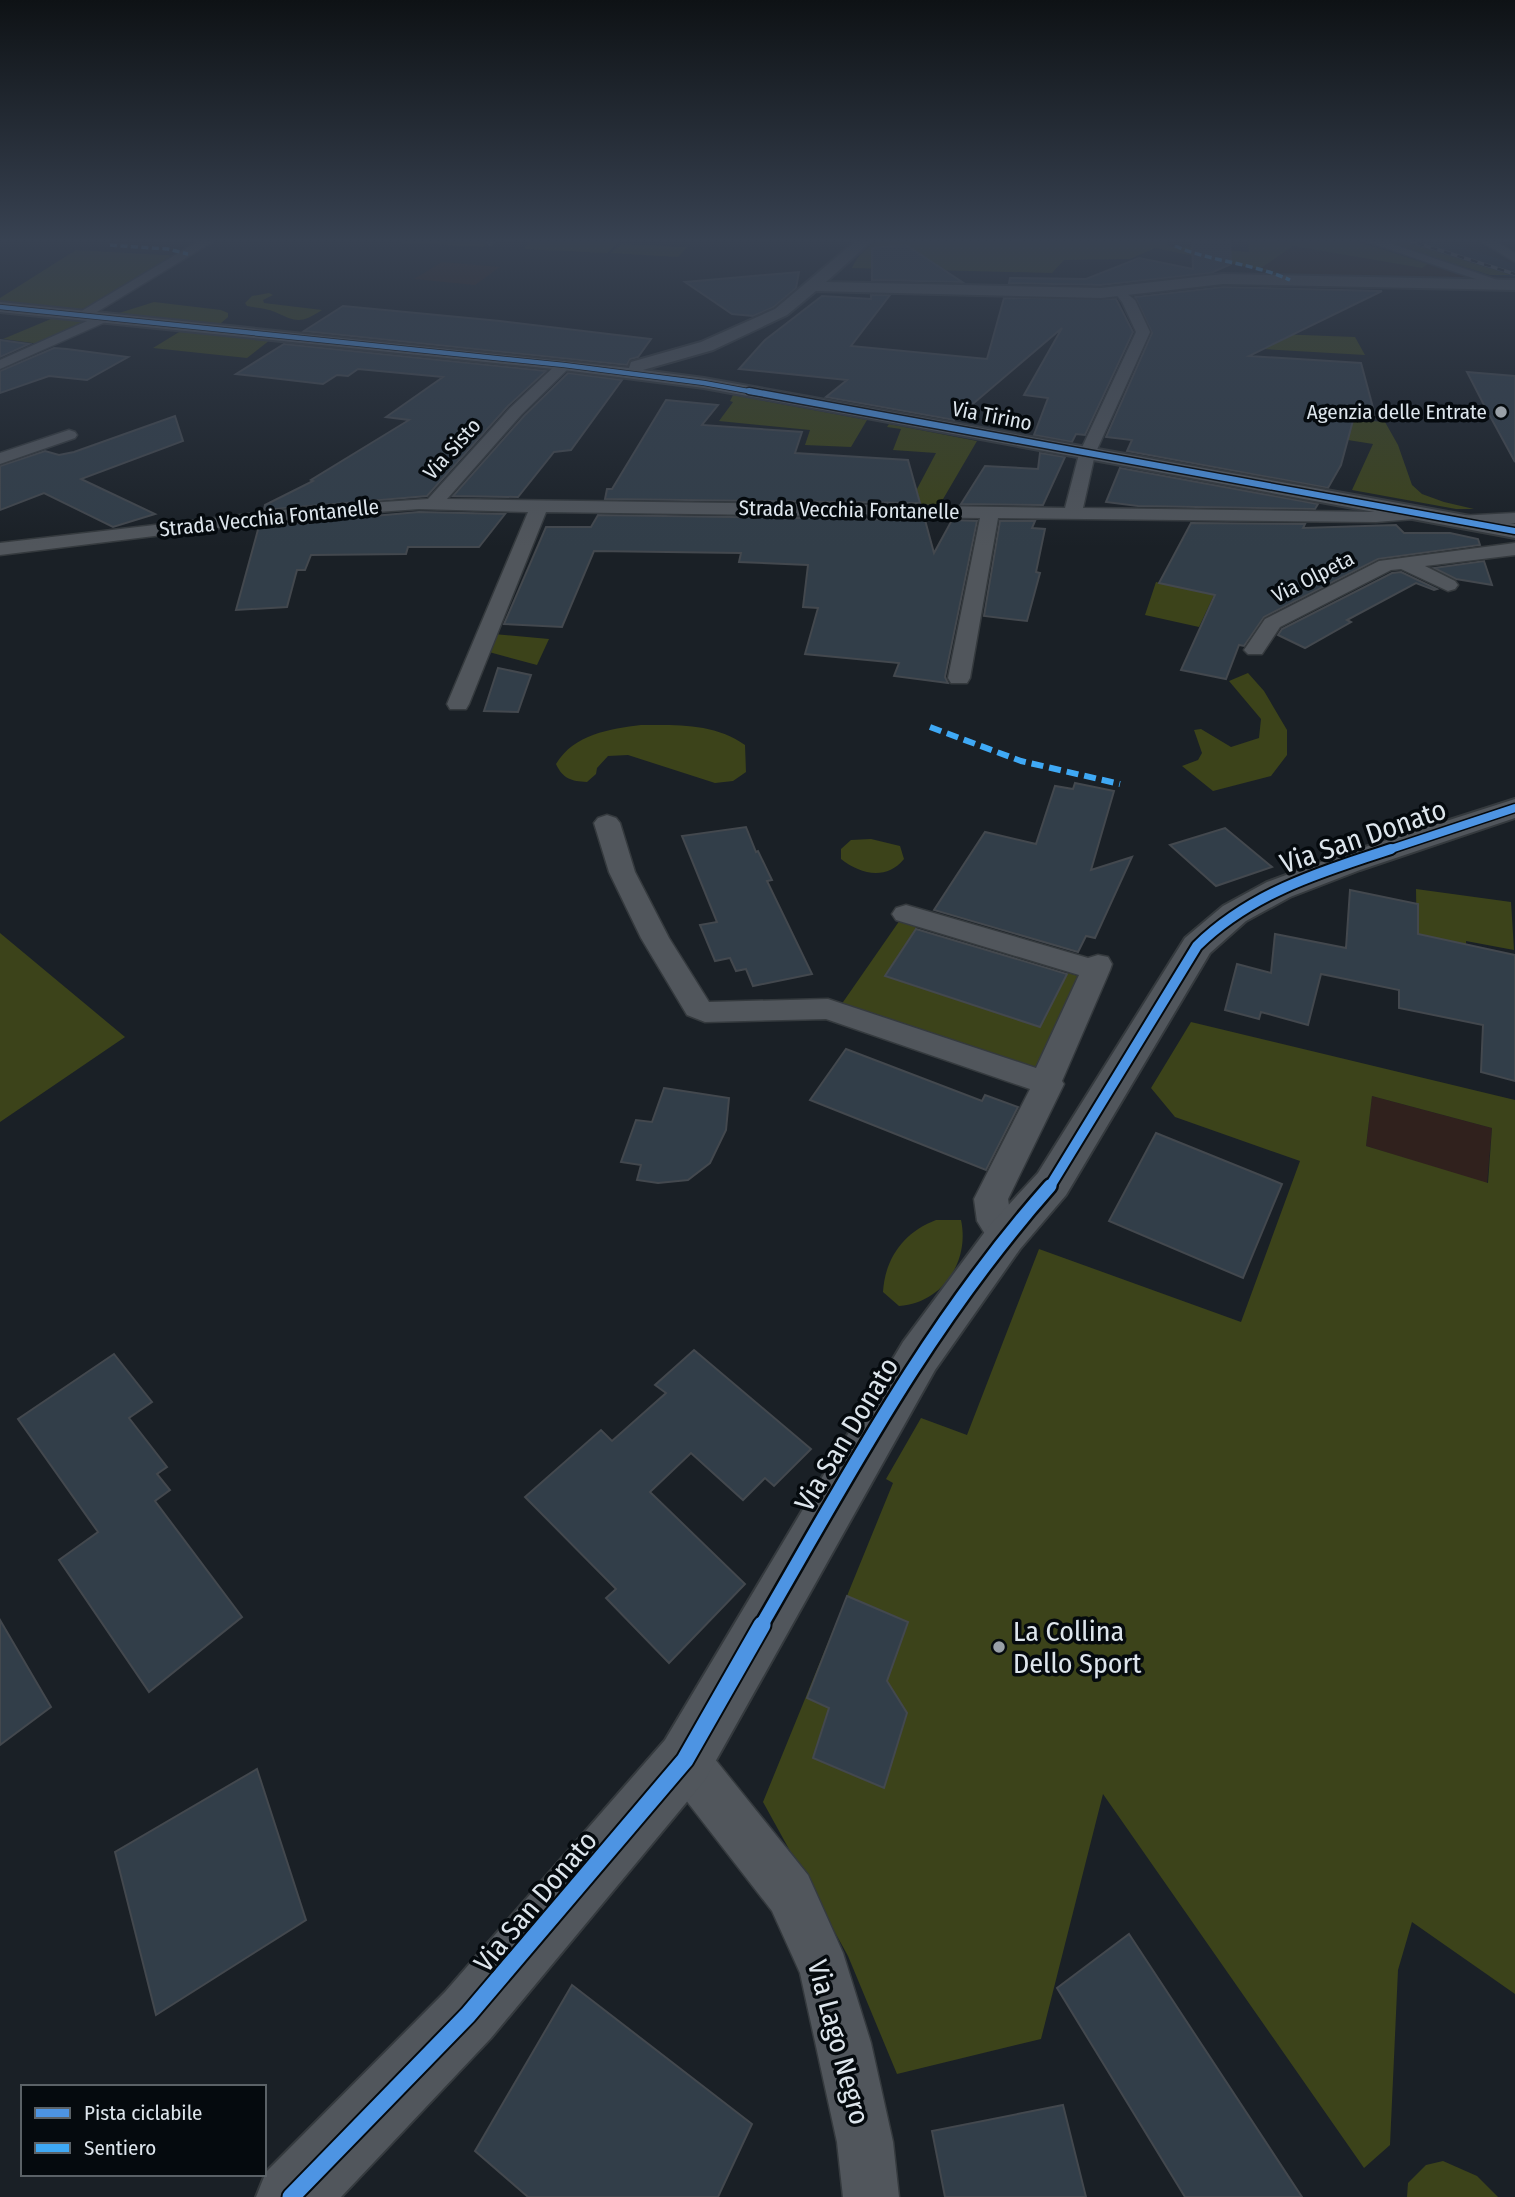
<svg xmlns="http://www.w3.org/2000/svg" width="1515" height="2197" font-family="'Fira Sans Condensed',sans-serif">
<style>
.commercial{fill:#2e2319}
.industrial{fill:#30211d}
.built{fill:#192836}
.green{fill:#3c431a;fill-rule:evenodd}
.building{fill:#323e49;stroke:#43484e;stroke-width:2}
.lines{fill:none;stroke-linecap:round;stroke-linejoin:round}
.street-casing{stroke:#353a3e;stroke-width:3}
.secondary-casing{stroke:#353a3e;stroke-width:4}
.street{fill:#51565c;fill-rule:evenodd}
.secondary{fill:#51565c;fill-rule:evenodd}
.rail-casing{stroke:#5a5f63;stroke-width:3.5}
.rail{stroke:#050a0e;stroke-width:2.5;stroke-dasharray:7;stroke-linecap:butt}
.quiet-far1{stroke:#3fa9f5;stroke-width:3.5;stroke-dasharray:7 3.5;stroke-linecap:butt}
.quiet{stroke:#3fa9f5;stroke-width:6;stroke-dasharray:12 6;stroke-linecap:butt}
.cycleway-far5-casing{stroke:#050a0e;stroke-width:6}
.cycleway-far4-casing{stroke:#050a0e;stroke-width:9}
.cycleway-far3-casing{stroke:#050a0e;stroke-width:11}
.cycleway-far2-casing{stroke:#050a0e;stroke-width:14}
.cycleway-far1-casing{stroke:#050a0e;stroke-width:18}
.cycleway-casing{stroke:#050a0e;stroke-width:21}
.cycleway-far5{stroke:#4d94e3;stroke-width:4.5}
.cycleway-far4{stroke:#4d94e3;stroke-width:6}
.cycleway-far3{stroke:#4d94e3;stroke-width:8}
.cycleway-far2{stroke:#4d94e3;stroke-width:10}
.cycleway-far1{stroke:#4d94e3;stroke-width:13}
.cycleway{stroke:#4d94e3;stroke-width:17}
.poi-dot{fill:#99a0a7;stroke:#050a0e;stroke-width:2.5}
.labels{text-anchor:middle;stroke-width:7;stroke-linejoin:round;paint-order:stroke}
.far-poi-label{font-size:21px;fill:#dde5ec;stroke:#050a0e;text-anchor:end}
.far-street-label{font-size:21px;fill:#dde5ec;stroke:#050a0e}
.near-street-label{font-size:28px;fill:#dde5ec;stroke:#050a0e}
.near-poi-label{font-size:28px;fill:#dde5ec;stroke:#050a0e;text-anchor:start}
</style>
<rect width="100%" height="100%" fill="#1a2026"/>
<polygon class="commercial" points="1293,246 1422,268 1428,264 1466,277 1285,274 1260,268"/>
<g class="industrial">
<polygon points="442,262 500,267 475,285 414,279"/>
<polygon points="1372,1096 1492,1128 1487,1184 1366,1146"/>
</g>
<polygon class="built" points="1376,239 1437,239 1515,264 1515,277 1490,275"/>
<g class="green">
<polygon points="342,239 491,242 484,247"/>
<polygon points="533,239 620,241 607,253 524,249"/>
<path d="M882,239H1166L1168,246L1249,252L1248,240L1350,239L1428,264L1422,268L1293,246L1261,268L1283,274L1155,248L1130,259L1064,260L1052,273L852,268C858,254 868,246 882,239Z"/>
<polygon points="1376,239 1396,239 1511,275 1490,275"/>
<polygon points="621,244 687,247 678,257 611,253"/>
<polygon points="76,250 181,256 83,310 0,302 0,298"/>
<path d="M269,293L273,295L263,300L264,303L322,310C300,324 297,322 275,312C267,308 256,308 247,306L245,303L252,296Z"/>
<polygon points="154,302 221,310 228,313 228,317 220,324 116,314"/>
<polygon points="58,316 92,319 40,344 3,339"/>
<polygon points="184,329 270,340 247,358 153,348"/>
<polygon points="1250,333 1355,337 1365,355 1160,343"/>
<polygon points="733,395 867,420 851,447 805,445 810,430 719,421 733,402 730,401"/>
<polygon points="1294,415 1385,422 1398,445 1412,485 1422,494 1444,502 1474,509 1456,509 1352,490 1373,444 1298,432"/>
<polygon points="889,424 977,441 939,506 908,506 936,453 893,450 901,429 887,427"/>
<polygon points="1156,582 1214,595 1199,627 1145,615"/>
<polygon points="494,634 549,639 537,665 489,652"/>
<polygon points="1248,673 1264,691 1287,730 1287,755 1271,776 1213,791 1182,766 1198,760 1202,753 1194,730 1201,729 1231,747 1259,738 1261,719 1229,681"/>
<path d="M641,725C678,725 714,723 745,745L746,772L733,781L715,783L628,755L608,756L597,768L596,774L587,782C571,781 563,779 556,764C574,734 610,729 641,725Z"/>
<path d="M871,839L900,846L904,859C886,881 860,874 841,859V849L851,840Z"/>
<polygon points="1416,889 1511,902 1514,950 1466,941 1467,962 1417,952"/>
<polygon points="900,920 918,925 886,975 1040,1027 1068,973 1082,977 1038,1069 841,1005"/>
<polygon points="0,933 125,1037 0,1122"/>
<path d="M1191,1022L1515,1100V1994L1412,1922L1398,1970L1390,2145L1364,2168L1103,1794L1041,2039L897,2074L848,1956L763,1802L893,1483L886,1479L921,1418L967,1435L1039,1249L1241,1322L1300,1161L1175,1117L1151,1088ZM1372,1096L1492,1128L1488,1183L1366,1146Z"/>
<path d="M936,1220H961C970,1262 942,1303 899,1306L883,1292C885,1258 904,1232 936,1220Z"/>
<polygon points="1443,2161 1477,2176 1498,2197 1407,2197 1408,2183 1426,2165"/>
</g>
<g class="building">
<polygon points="1192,239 1230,239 1231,264 1211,273 1101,285 1009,283 1010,278 1086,279 1139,258 1193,269"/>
<polygon points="906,245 962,282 872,280 872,248"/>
<polygon points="799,272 796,288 774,307 753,316 732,314 685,282"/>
<polygon points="1223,287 1382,291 1249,356 1361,363 1375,415 1355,413 1341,465 1328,488 1127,451 1132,440 1106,437 1152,333 1135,297"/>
<polygon points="871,295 890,295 851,346 987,359 1004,298 1116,299 1133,332 1085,435 1076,434 1072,442 1034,435 1048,398 1024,395 1062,328 954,420 826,397 847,380 739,369 765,340 822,296 871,299"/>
<polygon points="343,306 500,321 651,339 638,357 630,359 627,365 304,331"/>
<polygon points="0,340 29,344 0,357"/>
<polygon points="284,344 546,371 508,406 427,496 264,510 265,505 313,481 311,480 409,420 386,417 443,377 358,369 348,376 337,375 323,384 236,374"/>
<polygon points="54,348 67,349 128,357 87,380 49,376 0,393 0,371"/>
<polygon points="1467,372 1515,376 1515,462 1484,405"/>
<polygon points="568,373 622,380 571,450 554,452 518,497 453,496 524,416"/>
<polygon points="666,400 718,405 702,425 802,432 795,453 908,460 920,503 605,499 607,489 612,489"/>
<polygon points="175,416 183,441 81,479 155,514 113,527 44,493 0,510 0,466 45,451 59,455 74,452"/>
<polygon points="1040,453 1065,457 1043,505 961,504 985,466 1038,469"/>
<polygon points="1120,468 1318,504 1315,509 1138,506 1106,502"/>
<polygon points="419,512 505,514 479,547 408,547 406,554 311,555 305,570 297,570 287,607 236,610 259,526"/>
<polygon points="598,515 925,520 934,553 952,520 977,521 945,677 948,683 894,676 899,663 805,654 818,608 803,607 808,565 739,562 741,553 594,551 562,627 504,624 546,527 591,527"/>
<polygon points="1000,521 1035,521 1032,528 1045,529 1036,572 1040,573 1027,621 984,616"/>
<polygon points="1191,523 1305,524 1303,528 1396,525 1404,533 1450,533 1478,539 1480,545 1378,559 1264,617 1244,646 1239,645 1226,679 1181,670 1215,595 1159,583"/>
<polygon points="1484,561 1492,585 1456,579 1434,568"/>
<polygon points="1401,572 1437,589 1434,590 1416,583 1347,620 1351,622 1305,648 1278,635 1282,629 1392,573"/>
<polygon points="498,668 531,675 518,712 484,711"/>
<polygon points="1075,783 1114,791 1091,870 1132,857 1095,938 1086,936 1078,952 934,910 985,832 1036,844 1055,786 1073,789"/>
<polygon points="746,827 756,852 758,851 772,880 767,881 812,974 753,986 746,969 736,971 730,958 715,961 700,925 717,922 682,836"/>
<polygon points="1225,828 1272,867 1216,886 1170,845"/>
<polygon points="1350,890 1418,904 1418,934 1515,955 1515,1081 1481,1072 1483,1025 1399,1008 1399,990 1321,974 1308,1025 1261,1012 1259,1019 1225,1010 1237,964 1271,973 1275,934 1346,948"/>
<polygon points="916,929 1067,974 1040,1027 885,976"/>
<polygon points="846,1049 982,1101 985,1095 1018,1107 986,1170 810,1100"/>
<polygon points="664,1088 729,1098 726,1130 710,1163 688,1180 658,1183 637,1180 641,1165 621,1162 636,1120 652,1122"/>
<polygon points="1156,1133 1282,1184 1243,1278 1109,1221"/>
<polygon points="694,1350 811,1449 774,1486 765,1478 743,1500 691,1453 650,1492 745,1584 669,1663 606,1598 616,1589 525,1497 601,1430 612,1441 666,1393 655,1385"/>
<polygon points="114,1354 152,1402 129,1418 167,1467 157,1474 170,1490 155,1501 242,1617 149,1692 59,1560 98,1532 18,1419"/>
<polygon points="847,1596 908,1622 887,1681 907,1713 884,1788 813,1758 829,1708 807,1698"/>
<polygon points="0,1620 51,1707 0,1745"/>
<polygon points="257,1769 306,1920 156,2015 115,1852"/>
<polygon points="1129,1934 1302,2197 1185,2197 1057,1988"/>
<polygon points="572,1985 752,2124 718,2197 528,2197 475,2151"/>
<polygon points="1063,2105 1086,2197 945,2197 932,2131"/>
</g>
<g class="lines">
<g class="street-casing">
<g id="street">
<polygon points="202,239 217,239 87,318 82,319 75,315"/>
<polygon points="485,239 497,239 490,245 486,243"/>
<polygon points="1359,239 1378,239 1509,284 1507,287 1499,287"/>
<polygon points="1477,239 1492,239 1515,253 1515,262"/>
<polygon points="1121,289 1135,300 1150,332 1095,454 1083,508 1376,512 1421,509 1427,510 1430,514 1427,518 1376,522 998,518 970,678 967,683 951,683 948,678 980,518 546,512 469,704 466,709 450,709 447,704 528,512 419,509 309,517 0,555 0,543 309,507 428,499 510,408 559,362 564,361 571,365 569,368 522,414 447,499 1065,508 1079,454 1136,332 1122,302 1115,293"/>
<polygon points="105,313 110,314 110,320 0,369 0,360"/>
<polygon points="69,430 75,432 77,435 75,438 0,464 0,453"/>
<polygon points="1515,513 1515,523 1457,526 1448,521 1457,516"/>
<polygon points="1515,543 1515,555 1425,566 1455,581 1458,585 1455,589 1448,591 1401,569 1391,570 1280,627 1262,654 1248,654 1244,650 1265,619 1379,561"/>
<polygon points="607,815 616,818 620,823 635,872 669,938 709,1002 828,999 1036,1068 1079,975 896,920 892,914 896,908 906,905 1088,958 1098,955 1108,957 1112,964 1110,970 1062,1081 1064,1084 1008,1199 1011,1218 1022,1237 1017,1247 1005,1251 993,1247 977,1221 974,1199 1030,1089 826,1019 705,1022 687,1015 641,938 609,872 594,823 598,818"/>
<polygon points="685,1737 702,1743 808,1875 843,1953 871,2043 893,2142 899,2197 843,2197 837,2142 800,1973 772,1911 668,1777 662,1760 668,1743"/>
</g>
</g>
<g class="secondary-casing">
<g id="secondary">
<polygon points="858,239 874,239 826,282 1101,288 1223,274 1515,280 1515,290 1223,284 1101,298 816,291 787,315 713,350 643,370 704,378 1515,524 1515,538 704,388 564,370 0,312 0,302 629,368 631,362 701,342 775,309"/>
<polygon points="1515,799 1515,818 1360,870 1290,897 1246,921 1210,953 1066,1195 1020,1249 935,1370 705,1780 491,2038 341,2197 256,2197 266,2172 445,1992 665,1740 903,1342 990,1225 1038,1173 1185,938 1223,906 1267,882 1337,856"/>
</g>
</g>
<use href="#street" class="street"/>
<use href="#secondary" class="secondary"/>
<g class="rail-casing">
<polyline id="rail" points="1404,239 1515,274"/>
</g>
<use href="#rail" class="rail"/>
<g class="quiet-far1">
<polyline points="110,245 168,249 188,254"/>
<path d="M1175,246C1212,262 1253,263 1290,280"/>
</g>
<polyline class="quiet" points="930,727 1021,761 1120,784"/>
<g class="cycleway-far5-casing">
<polyline id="cycleway-far5" points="0,307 564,365 704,383 759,393"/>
</g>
<g class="cycleway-far4-casing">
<polyline id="cycleway-far4" points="749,391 1515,531"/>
</g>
<g class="cycleway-far3-casing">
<polyline id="cycleway-far3" points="1385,851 1515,808"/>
</g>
<g class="cycleway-far2-casing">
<path id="cycleway-far2" d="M1049,1188L1197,946C1251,893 1320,872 1391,849"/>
</g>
<g class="cycleway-far1-casing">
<path id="cycleway-far1" d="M761,1626C850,1472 931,1320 1050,1186"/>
</g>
<g class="cycleway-casing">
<polyline id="cycleway" points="291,2197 468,2015 685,1760 762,1625"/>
</g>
<use href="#cycleway-far5" class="cycleway-far5"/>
<use href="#cycleway-far4" class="cycleway-far4"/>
<use href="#cycleway-far3" class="cycleway-far3"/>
<use href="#cycleway-far2" class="cycleway-far2"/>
<use href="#cycleway-far1" class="cycleway-far1"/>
<use href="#cycleway" class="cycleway"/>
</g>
<linearGradient id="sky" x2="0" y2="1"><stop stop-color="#0e1215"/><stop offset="0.44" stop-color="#384252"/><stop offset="1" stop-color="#384252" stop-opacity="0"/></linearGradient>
<rect width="1515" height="547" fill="url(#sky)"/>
<g class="poi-dot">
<circle cx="1501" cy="412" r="7"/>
<circle cx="999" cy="1647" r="7"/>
</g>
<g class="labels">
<g class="far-poi-label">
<text x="1487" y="419">Agenzia delle Entrate</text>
</g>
<g class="far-street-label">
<text transform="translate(992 416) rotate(11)" y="7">Via Tirino</text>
<text transform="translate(452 449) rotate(-48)" y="7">Via Sisto</text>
<text transform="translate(849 510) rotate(1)" y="7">Strada Vecchia Fontanelle</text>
<text transform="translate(269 518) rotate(-6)" y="7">Strada Vecchia Fontanelle</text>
<text transform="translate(1313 577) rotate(-27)" y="7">Via Olpeta</text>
</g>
<g class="near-street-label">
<text transform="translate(1363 836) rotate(-19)" y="10">Via San Donato</text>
<text transform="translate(846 1434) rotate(-59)" y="10">Via San Donato</text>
<text transform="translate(535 1901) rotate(-50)" y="10">Via San Donato</text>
<text transform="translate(839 2042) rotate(75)" y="10">Via Lago Negro</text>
</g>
<g class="near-poi-label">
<text x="1013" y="1641">La Collina<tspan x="1013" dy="32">Dello Sport</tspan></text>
</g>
</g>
<rect x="21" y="2085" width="245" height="91" fill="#050a0e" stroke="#5b6267" stroke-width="2"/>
<rect x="35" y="2108" width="35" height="10" fill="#4d94e3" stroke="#5b6267" stroke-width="2"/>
<text x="84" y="2120" font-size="21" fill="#dde5ec">Pista ciclabile</text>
<rect x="35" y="2143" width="35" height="10" fill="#3fa9f5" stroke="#5b6267" stroke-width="2"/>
<text x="84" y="2155" font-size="21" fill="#dde5ec">Sentiero</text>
</svg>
